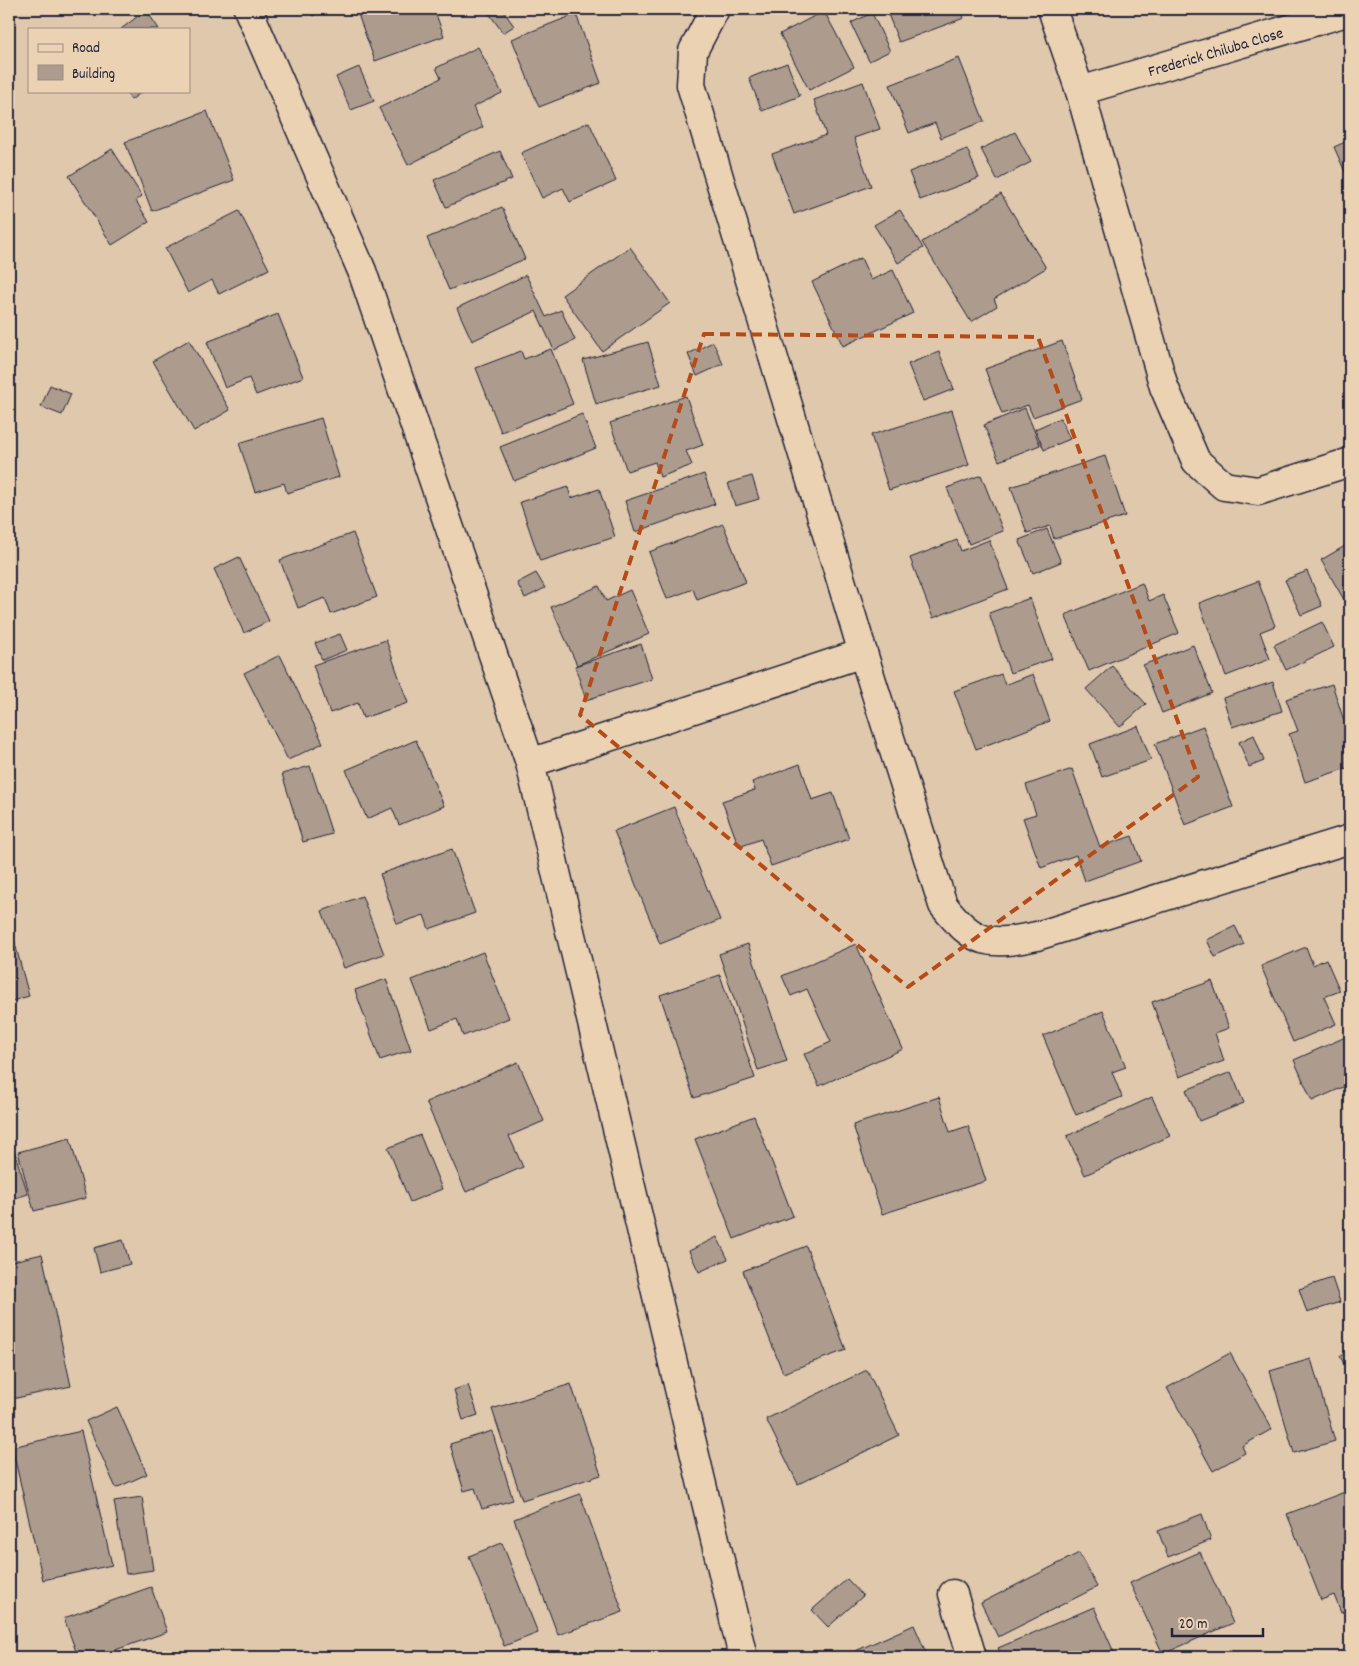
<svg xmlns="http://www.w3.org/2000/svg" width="1359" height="1666" font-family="Dekko,sans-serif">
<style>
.building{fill:#ad9c8e;stroke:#22223b}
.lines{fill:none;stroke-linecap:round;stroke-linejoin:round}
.street-casing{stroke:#22223b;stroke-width:31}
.street{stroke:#ebd2b3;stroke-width:28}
.marked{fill:none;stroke:#b64b18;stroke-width:4;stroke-dasharray:10 6;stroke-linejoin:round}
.labels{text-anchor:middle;stroke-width:4;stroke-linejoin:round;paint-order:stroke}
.street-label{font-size:16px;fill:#22223b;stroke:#ebd2b3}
</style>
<rect width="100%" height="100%" fill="#dfc8ac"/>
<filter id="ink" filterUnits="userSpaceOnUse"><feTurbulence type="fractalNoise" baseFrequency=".02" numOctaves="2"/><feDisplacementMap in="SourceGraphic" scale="10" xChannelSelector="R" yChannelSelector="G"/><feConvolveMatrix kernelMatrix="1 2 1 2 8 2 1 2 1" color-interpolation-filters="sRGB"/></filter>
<g filter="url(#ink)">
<g class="building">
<polygon points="308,9 324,9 313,16"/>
<polygon points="356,9 434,9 444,36 375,61"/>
<polygon points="486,9 502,9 514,26 503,33"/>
<polygon points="886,9 960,9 964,18 899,42"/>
<polygon points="146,10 159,29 121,29"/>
<polygon points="824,11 854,67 809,90 780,34"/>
<polygon points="872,13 890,51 869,61 851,23"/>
<polygon points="576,14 601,83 539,107 512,39"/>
<polygon points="478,47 502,93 473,107 483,127 408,165 379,108 441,78 436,68"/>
<polygon points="959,58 984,121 941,138 935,123 909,133 890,85"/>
<polygon points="787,63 800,96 762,111 749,78"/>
<polygon points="359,67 374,101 351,110 336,77"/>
<polygon points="863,82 880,129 854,138 871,186 794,214 772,154 826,135 814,100"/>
<polygon points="125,91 143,91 131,100"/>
<polygon points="207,111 234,180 152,211 125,142"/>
<polygon points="589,122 616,181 570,202 563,188 542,198 521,153"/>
<polygon points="1015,132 1031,162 997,180 981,149"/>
<polygon points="1350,140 1350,183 1334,147"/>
<polygon points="112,149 142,196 136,201 149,222 112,245 69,176"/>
<polygon points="967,149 979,178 920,200 909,172"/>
<polygon points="500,151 512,179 446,207 434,180"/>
<polygon points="1001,194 1046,268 994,299 997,306 971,322 922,242"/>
<polygon points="502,207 525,259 449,290 427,238"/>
<polygon points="900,210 923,248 898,263 874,225"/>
<polygon points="239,211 269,269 219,294 212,280 188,293 165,248"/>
<polygon points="630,247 670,303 602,351 562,295"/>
<polygon points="861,258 871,280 893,270 913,313 843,346 812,282"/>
<polygon points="526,275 546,317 561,310 575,340 554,350 536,311 472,341 457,308"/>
<polygon points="278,314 303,377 256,395 249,378 225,388 207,342"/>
<polygon points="189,340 230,410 194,431 153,361"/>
<polygon points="1062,341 1082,399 1033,417 1028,405 1002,414 985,369"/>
<polygon points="648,342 661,385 596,404 583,360"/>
<polygon points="713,342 723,364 697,376 688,354"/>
<polygon points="551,349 573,404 501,432 476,368 521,351 524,359"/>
<polygon points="939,352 954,389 923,401 908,364"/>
<polygon points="50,385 71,394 62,415 41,407"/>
<polygon points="686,396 703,445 686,451 692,465 660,477 655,462 627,471 610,423"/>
<polygon points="1025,408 1040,445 999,461 984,425"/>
<polygon points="952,410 969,465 889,490 871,435"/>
<polygon points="582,414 596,448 514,481 500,447"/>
<polygon points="321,418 339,477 287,493 284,483 255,492 239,443"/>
<polygon points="1060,418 1070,439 1044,450 1035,429"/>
<polygon points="1105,456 1125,516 1054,539 1050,526 1027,533 1011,487"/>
<polygon points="704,474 715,504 635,532 625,501"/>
<polygon points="981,475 1003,531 969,544 947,488"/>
<polygon points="752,476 759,499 735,506 728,483"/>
<polygon points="568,487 571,498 599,489 615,537 540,561 520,502"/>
<polygon points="723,524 746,582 697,600 693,589 667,599 649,552"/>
<polygon points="1047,529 1061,562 1033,573 1019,540"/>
<polygon points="353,533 377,597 331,614 325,598 298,608 280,560"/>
<polygon points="957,540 961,551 989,540 1008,589 933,618 910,558"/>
<polygon points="1350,543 1350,610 1321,560"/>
<polygon points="239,557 269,621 244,633 214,569"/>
<polygon points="1307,571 1322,606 1301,615 1285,580"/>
<polygon points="536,573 545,588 525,598 517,583"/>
<polygon points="1258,581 1275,626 1260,632 1270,659 1226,676 1199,603"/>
<polygon points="1142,583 1149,601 1163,595 1179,633 1089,671 1065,615"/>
<polygon points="599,586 606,601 630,590 649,634 577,665 551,607"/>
<polygon points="1030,598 1052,659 1010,673 989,613"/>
<polygon points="1322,622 1334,647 1286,670 1274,645"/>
<polygon points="340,634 347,650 322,660 315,643"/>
<polygon points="386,640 408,703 363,718 358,703 330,713 313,665"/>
<polygon points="641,644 652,679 586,700 575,666"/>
<polygon points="1193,645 1212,693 1162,713 1143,665"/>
<polygon points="280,655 323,743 288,760 244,673"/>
<polygon points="1112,666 1146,704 1120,727 1086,689"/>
<polygon points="1001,674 1005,685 1033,674 1050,721 976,749 954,691"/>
<polygon points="1273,682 1282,711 1232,727 1223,698"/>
<polygon points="1332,684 1350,739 1350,767 1305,782 1289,734 1298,731 1286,699"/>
<polygon points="1138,726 1151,760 1102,777 1090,744"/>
<polygon points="1203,726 1233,807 1185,825 1155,744"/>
<polygon points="1254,735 1264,761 1249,767 1239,742"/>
<polygon points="416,740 444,806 399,825 392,808 367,819 346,770"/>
<polygon points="800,764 812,800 833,793 849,839 771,866 761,839 739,847 722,801 755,790 752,782"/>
<polygon points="310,766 332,834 303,842 282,774"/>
<polygon points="1072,769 1100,847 1132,836 1141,861 1085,881 1076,855 1041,868 1023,818 1036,814 1026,785"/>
<polygon points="674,807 720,920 660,944 614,831"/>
<polygon points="452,849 475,913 429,929 424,915 397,924 380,874"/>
<polygon points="362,896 384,954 344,968 322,911"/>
<polygon points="1235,926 1244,944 1215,957 1207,940"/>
<polygon points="13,936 29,996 9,1002 9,937"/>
<polygon points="748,944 787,1061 758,1070 719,954"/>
<polygon points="856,944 903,1049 819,1086 804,1054 831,1042 807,989 791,996 782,976"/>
<polygon points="1306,947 1313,965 1326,959 1340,991 1324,997 1336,1024 1293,1042 1261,966"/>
<polygon points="483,952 509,1018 463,1036 457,1019 431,1029 412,980"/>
<polygon points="720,975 755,1078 694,1098 660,995"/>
<polygon points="386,979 411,1050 380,1060 355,990"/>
<polygon points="1212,981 1229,1028 1215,1033 1224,1061 1179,1077 1152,1002"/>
<polygon points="1103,1011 1126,1067 1112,1072 1122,1097 1076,1115 1043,1036"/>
<polygon points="1350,1035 1350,1084 1312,1101 1294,1060"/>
<polygon points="518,1062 544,1121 509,1136 523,1167 466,1192 426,1102"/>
<polygon points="1231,1072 1244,1103 1199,1121 1186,1090"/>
<polygon points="939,1097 950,1132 968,1126 986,1181 882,1214 853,1125"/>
<polygon points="1152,1097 1170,1136 1085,1175 1067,1136"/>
<polygon points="754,1116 793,1216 734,1239 695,1139"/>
<polygon points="9,1135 28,1194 9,1200"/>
<polygon points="420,1135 442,1189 410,1202 388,1148"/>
<polygon points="70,1138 86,1198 34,1211 18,1152"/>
<polygon points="717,1237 728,1259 699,1272 689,1251"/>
<polygon points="123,1240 130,1264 100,1272 94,1248"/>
<polygon points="806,1246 846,1350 783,1373 743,1271"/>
<polygon points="42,1254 71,1386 12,1399 9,1385 9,1262"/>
<polygon points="1332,1278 1340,1302 1307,1313 1299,1289"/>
<polygon points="1350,1351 1350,1376 1340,1356"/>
<polygon points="1230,1353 1272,1429 1242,1446 1245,1453 1213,1471 1167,1388"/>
<polygon points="1311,1359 1335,1441 1294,1453 1270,1371"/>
<polygon points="867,1370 899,1435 798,1484 766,1419"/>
<polygon points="571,1384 601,1475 522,1500 492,1409"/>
<polygon points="468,1385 478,1415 463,1420 454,1390"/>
<polygon points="117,1407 147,1474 116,1488 86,1421"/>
<polygon points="81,1431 112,1565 43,1580 12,1447"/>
<polygon points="492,1431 513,1500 482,1509 475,1488 464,1491 450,1444"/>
<polygon points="1350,1490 1350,1609 1341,1613 1334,1595 1321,1600 1287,1514"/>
<polygon points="580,1494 623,1612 558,1635 514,1519"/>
<polygon points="142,1497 153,1570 126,1574 114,1501"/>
<polygon points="1202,1514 1211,1540 1168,1557 1158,1531"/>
<polygon points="502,1543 538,1633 504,1646 469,1556"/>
<polygon points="1200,1552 1233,1623 1163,1654 1130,1583"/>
<polygon points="1079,1553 1097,1587 998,1637 981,1603"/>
<polygon points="847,1579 863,1596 828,1627 812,1610"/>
<polygon points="151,1587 167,1632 95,1657 78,1657 64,1618"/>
<polygon points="1094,1607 1116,1657 1002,1657 998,1648"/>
<polygon points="914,1625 928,1657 842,1657"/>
</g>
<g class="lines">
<g class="street-casing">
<g id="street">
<polyline points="248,9 362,271 530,763 743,1657"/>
<path d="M715,9L693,51L691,85L863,653L943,905C975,945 988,946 1037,936L1350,839"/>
<polyline points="1052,9 1080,91 1164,387 1196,461 1224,486 1258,491 1350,462"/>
<path id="s1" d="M1080,91L1350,11"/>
<polyline points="530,763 863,653"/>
<polyline points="953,1594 972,1657"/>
</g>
</g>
<use href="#street" class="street"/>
</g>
</g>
<path class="marked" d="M704,334L1038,337L1198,777L908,987L580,715Z"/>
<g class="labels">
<g class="street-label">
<text dy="6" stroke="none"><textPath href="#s1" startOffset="141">Frederick Chiluba Close</textPath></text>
</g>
</g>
<rect width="1359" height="1666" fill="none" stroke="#ebd2b3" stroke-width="30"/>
<rect x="15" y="15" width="1329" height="1636" fill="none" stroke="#22223b" stroke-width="2" filter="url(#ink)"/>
<rect x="28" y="28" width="162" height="65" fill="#ebd2b3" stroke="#9b8c83"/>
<rect x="38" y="44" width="25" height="8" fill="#ebd2b3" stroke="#9b8c83"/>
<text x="72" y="52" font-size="15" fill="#22223b">Road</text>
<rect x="38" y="65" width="25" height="15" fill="#ad9c8e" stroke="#9b8c83"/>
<text x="72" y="78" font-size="15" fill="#22223b">Building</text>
<path d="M1172 1628v8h91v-8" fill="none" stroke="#22223b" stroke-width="2.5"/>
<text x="1179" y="1628" font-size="15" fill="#22223b" stroke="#ebd2b3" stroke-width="4" paint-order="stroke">20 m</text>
</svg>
